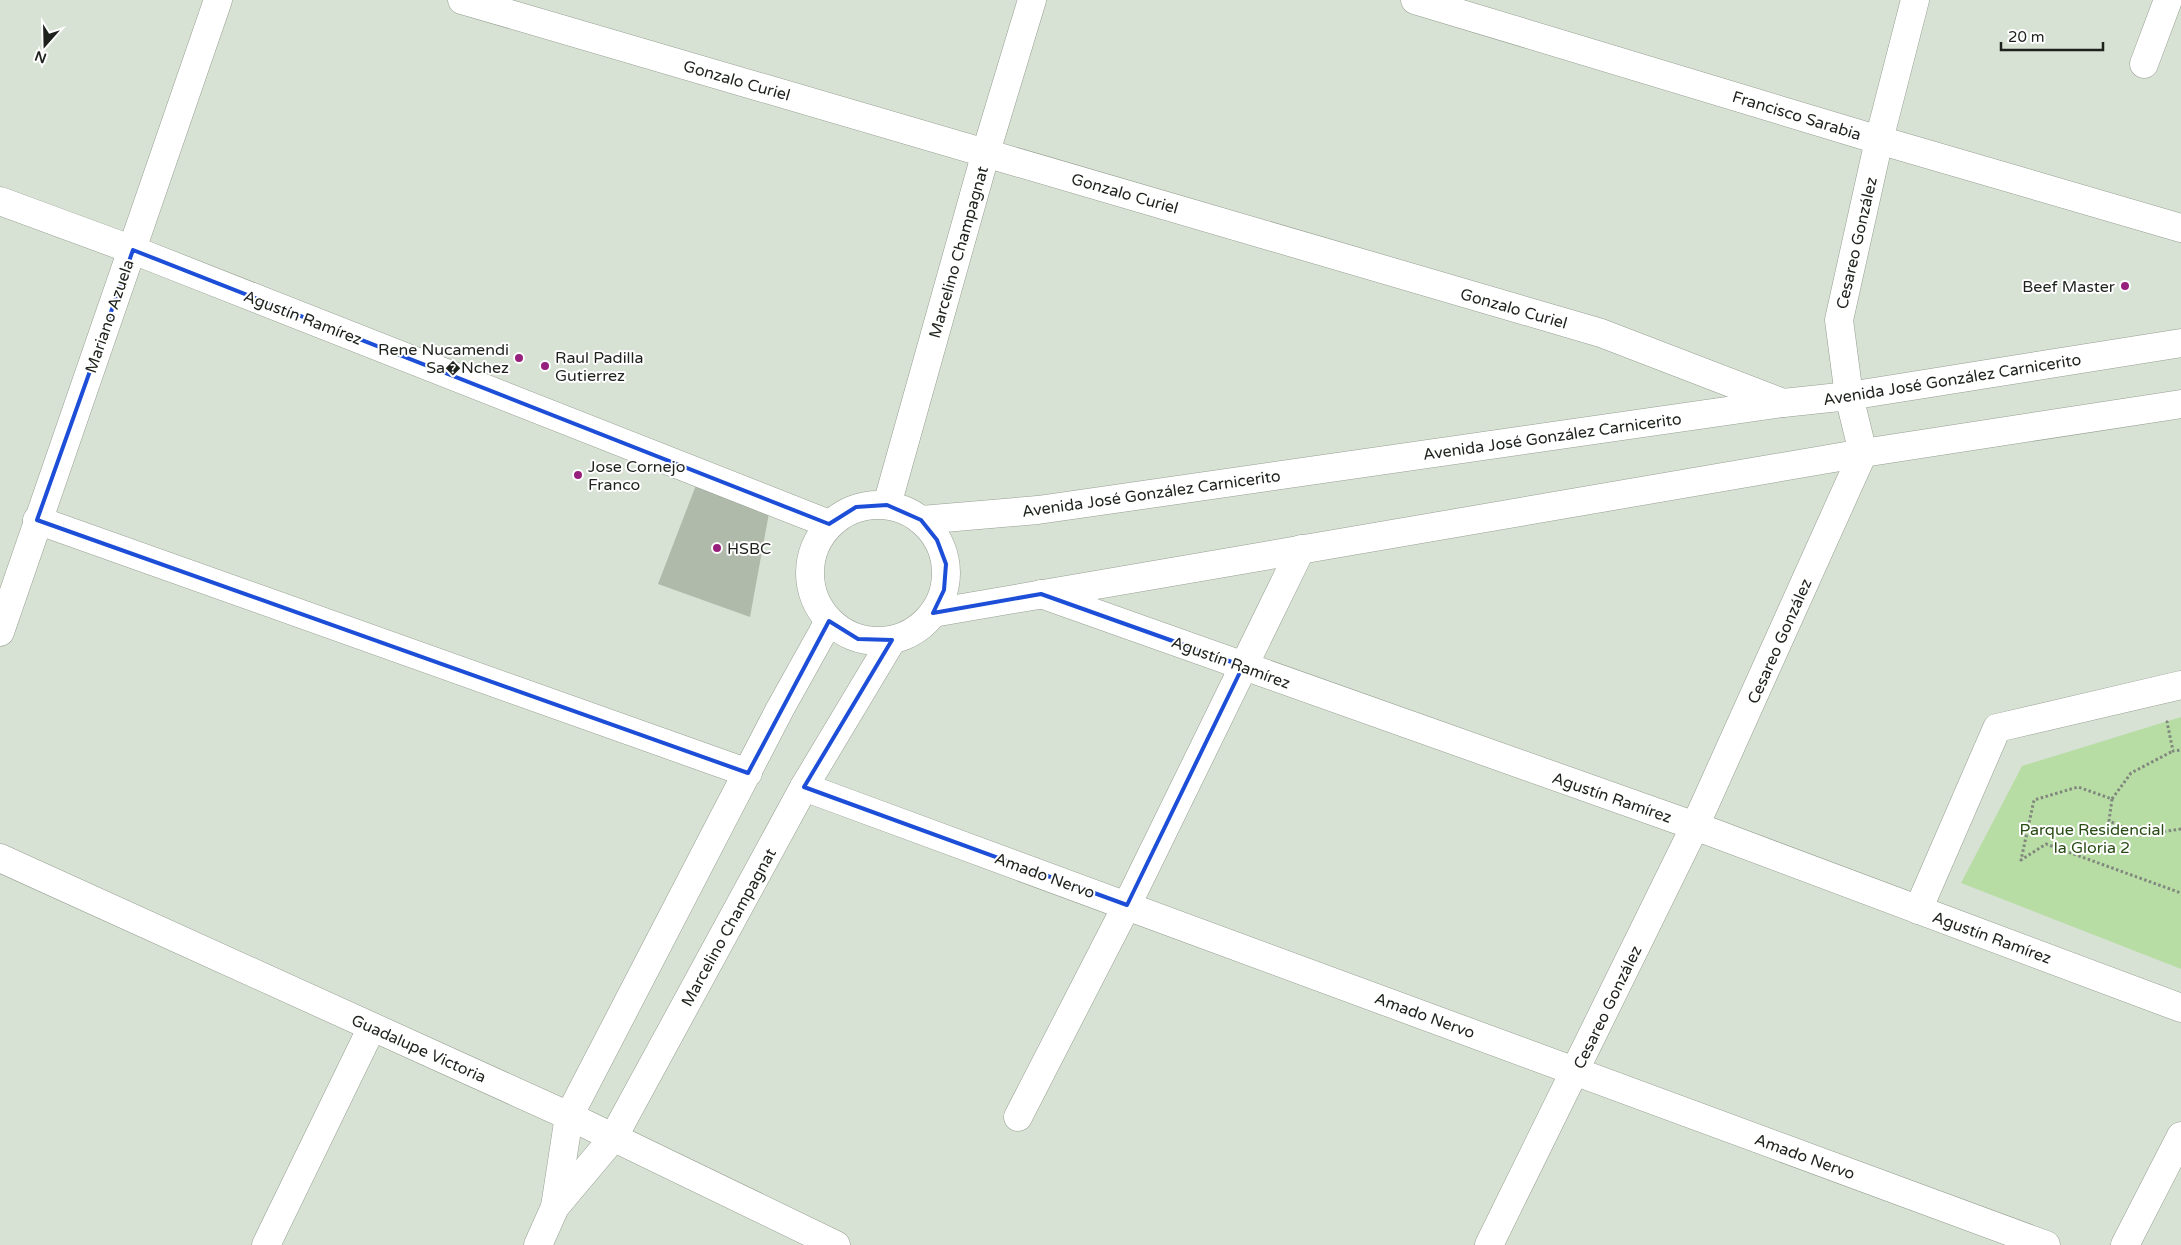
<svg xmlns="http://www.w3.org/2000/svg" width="2181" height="1245" font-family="'Varela Round',sans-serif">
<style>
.green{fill:#b7dda5}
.building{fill:#b0baab}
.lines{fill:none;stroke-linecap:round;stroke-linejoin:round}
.street-casing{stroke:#959f91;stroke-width:29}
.secondary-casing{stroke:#959f91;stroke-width:29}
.path{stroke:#80877d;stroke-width:3;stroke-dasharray:2.5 2.5;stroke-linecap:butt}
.street{stroke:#fff;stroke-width:28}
.secondary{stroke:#fff;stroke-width:28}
.marked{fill:none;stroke:#1d4ed8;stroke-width:4;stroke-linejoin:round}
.poi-dot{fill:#96207b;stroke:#fff;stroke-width:2}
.labels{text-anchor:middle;stroke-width:4;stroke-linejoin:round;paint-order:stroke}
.street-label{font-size:16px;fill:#1e221c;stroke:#fff}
.poi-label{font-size:16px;fill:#1e221c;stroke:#fff;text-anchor:start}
.park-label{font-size:16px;fill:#284c13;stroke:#fff}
</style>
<rect width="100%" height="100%" fill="#d8e2d4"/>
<polygon class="green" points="2181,717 2181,969 1961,883 2022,766"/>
<polygon class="building" points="696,485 769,513 750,617 658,584"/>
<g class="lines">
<g class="street-casing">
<g id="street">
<polyline points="462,0 1601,333 1783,403"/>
<polyline points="2144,64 2168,0"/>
<polyline points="0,201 133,250 829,524"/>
<polyline points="887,505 986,152 1032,0"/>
<polyline points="37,520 748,773"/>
<polyline points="1041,594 1695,826 2181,1008"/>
<polyline points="0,632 218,0"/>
<polyline points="804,787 2046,1245"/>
<polyline points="0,858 569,1116 836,1245"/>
<polyline points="1918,910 1997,728 2181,685"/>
<polyline points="1018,1117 1127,905 1301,549"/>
<polyline points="555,1207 569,1116 780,709 829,621"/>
<polyline points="266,1245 372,1027"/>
<polyline points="538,1245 555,1207 613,1138 804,787 892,640"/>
<polyline points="1489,1245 1695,826 1863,453 1849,396 1839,320 1879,140 1915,0"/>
<polyline points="2125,1245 2181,1136"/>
</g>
</g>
<g class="secondary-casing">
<g id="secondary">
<polyline points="1415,0 1879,140 2181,228"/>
<circle cx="878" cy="573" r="68"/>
<polyline points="921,520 1038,510 1783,403 1849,396 2181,343"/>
<polyline points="933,613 1863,453 2181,404"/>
</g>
</g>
<g class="path">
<polyline points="2168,721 2167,722 2173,751 2181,750"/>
<polyline points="2112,799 2131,773 2173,751"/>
<polyline points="2181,829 2141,835 2109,821 2112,799 2078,787 2034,800 2021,860 2046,844 2181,893"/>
</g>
<use href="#street" class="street"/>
<use href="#secondary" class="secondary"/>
</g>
<path class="marked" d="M133,250L829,524L856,507L887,505L921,520L937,540L946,564L944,590L933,613L1041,594L1243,666L1127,905L804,787L892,640L858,639L829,621L748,773L37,520Z"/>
<g class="poi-dot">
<circle cx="2125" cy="286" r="5"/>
<circle cx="519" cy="358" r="5"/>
<circle cx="545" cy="366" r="5"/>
<circle cx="578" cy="475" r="5"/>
<circle cx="717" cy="548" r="5"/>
</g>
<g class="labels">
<g class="street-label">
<text transform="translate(737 80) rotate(16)" y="6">Gonzalo Curiel</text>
<text transform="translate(1797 115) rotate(17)" y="6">Francisco Sarabia</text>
<text transform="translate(1125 193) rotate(16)" y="6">Gonzalo Curiel</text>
<text transform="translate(1856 243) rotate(-77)" y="6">Cesareo González</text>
<text transform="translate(958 252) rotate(-74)" y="6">Marcelino Champagnat</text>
<text transform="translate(1514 308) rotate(16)" y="6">Gonzalo Curiel</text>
<text transform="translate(109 316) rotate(-71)" y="6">Mariano Azuela</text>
<text transform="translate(303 317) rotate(21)" y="6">Agustín Ramírez</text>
<text transform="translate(1952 379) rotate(-9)" y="6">Avenida José González Carnicerito</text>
<text transform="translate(1552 436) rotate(-8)" y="6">Avenida José González Carnicerito</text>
<text transform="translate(1151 493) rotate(-8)" y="6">Avenida José González Carnicerito</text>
<text transform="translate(1779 641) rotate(-66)" y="6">Cesareo González</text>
<text transform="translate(1231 662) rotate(20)" y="6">Agustín Ramírez</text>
<text transform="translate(1612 797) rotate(19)" y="6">Agustín Ramírez</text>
<text transform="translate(1045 875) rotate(20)" y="6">Amado Nervo</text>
<text transform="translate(728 927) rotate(-61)" y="6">Marcelino Champagnat</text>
<text transform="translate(1992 937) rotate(20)" y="6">Agustín Ramírez</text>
<text transform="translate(1607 1007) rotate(-64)" y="6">Cesareo González</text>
<text transform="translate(1425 1015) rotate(20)" y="6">Amado Nervo</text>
<text transform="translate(419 1048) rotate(24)" y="6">Guadalupe Victoria</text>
<text transform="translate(1805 1156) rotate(20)" y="6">Amado Nervo</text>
</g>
<g class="poi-label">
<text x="2115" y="292" text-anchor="end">Beef Master</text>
<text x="509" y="355" text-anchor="end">Rene Nucamendi<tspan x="509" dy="18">Sa�Nchez</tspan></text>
<text x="555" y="363">Raul Padilla<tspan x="555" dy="18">Gutierrez</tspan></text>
<text x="588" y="472">Jose Cornejo<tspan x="588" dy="18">Franco</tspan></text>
<text x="727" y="554">HSBC</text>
</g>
<g class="park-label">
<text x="2092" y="835">Parque Residencial<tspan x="2092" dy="18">la Gloria 2</tspan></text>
</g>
</g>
<g transform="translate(45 45) rotate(200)" stroke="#ffffff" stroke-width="4" paint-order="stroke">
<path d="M0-4L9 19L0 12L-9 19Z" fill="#1e221c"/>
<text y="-8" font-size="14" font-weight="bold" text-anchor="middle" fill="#1e221c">N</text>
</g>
<path d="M2001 42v8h102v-8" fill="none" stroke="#1e221c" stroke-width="2.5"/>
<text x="2008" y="42" font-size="15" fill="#1e221c" stroke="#ffffff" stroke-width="4" paint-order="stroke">20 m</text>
</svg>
